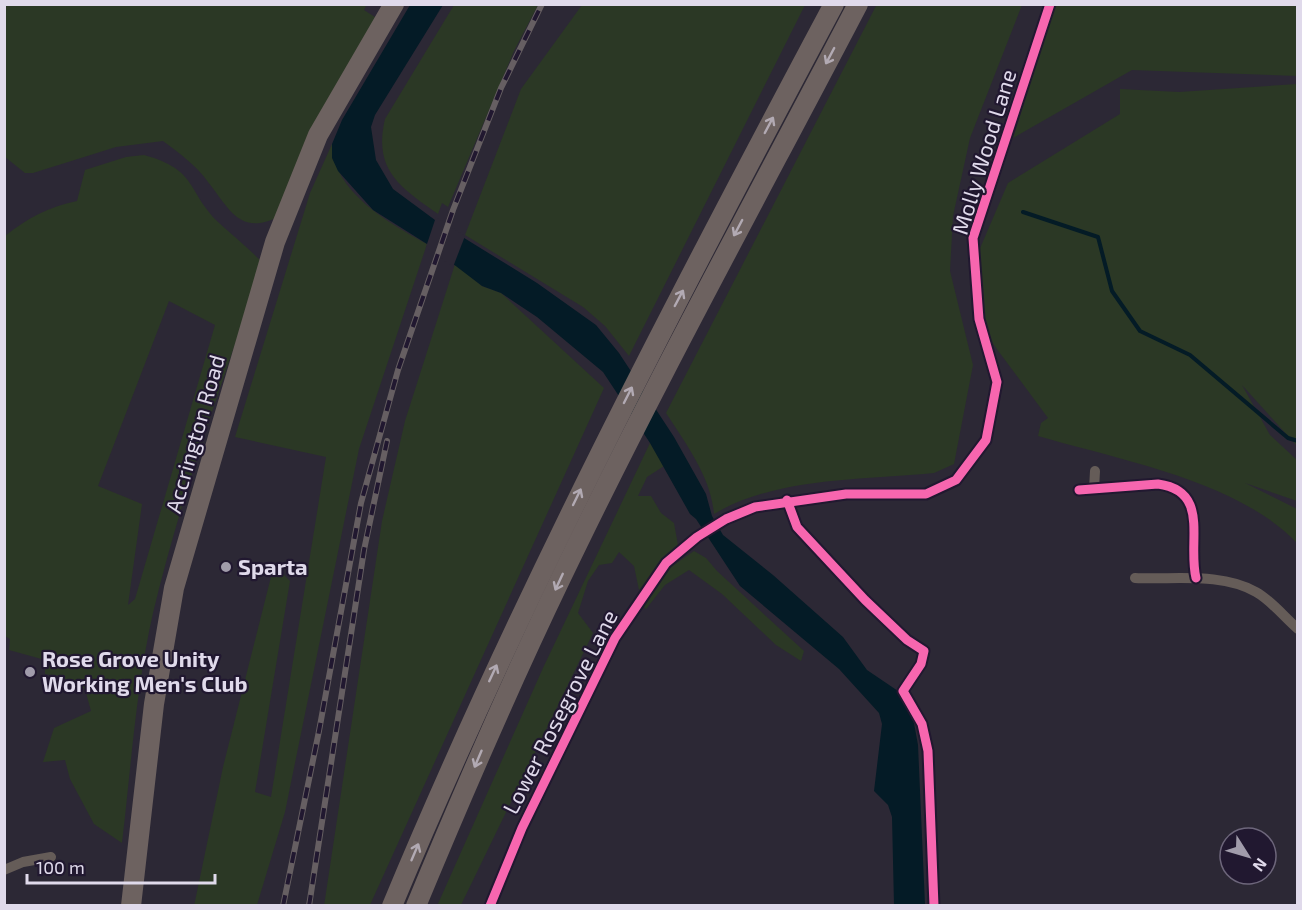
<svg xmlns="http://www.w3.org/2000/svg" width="1302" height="910" font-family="'Exo 2',sans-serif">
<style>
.green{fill:#2b3825;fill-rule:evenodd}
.water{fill:#041b26}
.pier{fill:#2c2835}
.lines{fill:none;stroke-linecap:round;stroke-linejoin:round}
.stream{stroke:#041b26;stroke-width:4}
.street{stroke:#655c58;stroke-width:10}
.highway{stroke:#6d6260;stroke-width:20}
.rail-casing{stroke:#665f62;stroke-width:6}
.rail{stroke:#211830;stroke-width:4;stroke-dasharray:11;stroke-linecap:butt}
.cycleway-casing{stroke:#211830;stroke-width:13}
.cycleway{stroke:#f766af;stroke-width:9}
.oneway{stroke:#b2aab3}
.poi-dot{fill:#a19cab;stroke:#211830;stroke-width:2}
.labels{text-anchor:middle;stroke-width:4.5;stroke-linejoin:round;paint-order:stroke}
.street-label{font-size:22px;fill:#e0daeb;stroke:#211830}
.poi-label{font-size:22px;font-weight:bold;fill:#e0daeb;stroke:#211830;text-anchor:start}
</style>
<rect width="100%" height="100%" fill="#2c2835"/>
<g class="green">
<path d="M367,4L364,10L378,19L278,217C239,236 229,208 208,182C196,165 179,153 163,141L116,147L33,173H25L5,157L4,5Z"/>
<path d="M877,4L1022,5L970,138L953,216L950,271L973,365L954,464L934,473C863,480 776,477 714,514C711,477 686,444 666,413Z"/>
<path d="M454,5H538L514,51L448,207L442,203L438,214C400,187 373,170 385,119Z"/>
<polygon points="582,5 805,5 629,356 605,326 583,307 465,235 521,89"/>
<polygon points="1055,5 1297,5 1297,76 1132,70 1013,138"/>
<path d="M1297,84V446L1242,385L1270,435L1297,460V501L1245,483L1297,509V543C1238,481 1120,460 1038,436L1041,423L1048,418L982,329L975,260L1008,183L1120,114V89L1179,92Z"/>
<path d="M332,144C333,192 389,223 427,244L359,449L285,812L257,905L194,906L223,767L274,565L290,581L255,792L271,797L326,457L235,437L310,193Z"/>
<path d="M144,155C198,170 186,190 218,222C232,235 246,246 260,260L258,278C220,388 180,500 153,613C136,688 131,767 122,843L94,824L70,779L65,760L43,762L54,728L91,711L85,689L59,676L45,674V660L9,650L10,639L5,636V236C28,218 48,207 77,201L85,170L126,157ZM169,301L215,325L135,599L128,605L142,504L98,486Z"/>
<polygon points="455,264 482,286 501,293 604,388 370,905 324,906 382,521 405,421"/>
<polygon points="650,443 664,466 647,477 638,496 651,496 661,513 674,523 678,545 639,590 634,566 619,552 612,563 599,565 588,581 578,613 593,633 461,905 437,906 543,668"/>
<polygon points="694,551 706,558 717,571 804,651 801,661 776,645 722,594 689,570 665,585 646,609 642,605 671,567"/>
</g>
<polygon class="water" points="410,5 443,5 375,115 371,127 376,160 393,189 435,220 537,283 596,325 619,353 674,437 706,494 712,516 723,535 773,575 843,637 867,670 898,691 914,723 918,745 925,905 894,905 892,817 888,805 874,791 882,724 879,713 839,669 740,586 696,519 690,514 650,443 603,372 537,317 501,293 482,286 427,244 373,210 338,171 332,158 332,144 342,120"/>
<polygon class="pier" points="436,217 465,236 453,267 426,247"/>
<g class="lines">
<polyline class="stream" points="1023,212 1098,237 1112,291 1140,331 1190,355 1288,438 1298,441"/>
<g class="street">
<polyline points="1094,489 1095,471"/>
<path d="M1079,490L1158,484C1211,491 1187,542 1196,578"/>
<path d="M1135,578C1174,580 1221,572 1256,592C1272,601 1284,617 1298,629"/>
<polyline points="4,870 23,862 51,857"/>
<polyline points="490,906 522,828 615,638 666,563 697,537 726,519 755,507 846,494 926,494 956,480 986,440 997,382 979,319 973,238 1050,4"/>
</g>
<g class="highway">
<polyline points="131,906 154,704 174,588 275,242 318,135 394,4"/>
<path d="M392,906C521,596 676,300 834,4"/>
<path d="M416,906C462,795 509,686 561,578C654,384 758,195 858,4"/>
</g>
<g class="rail-casing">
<g id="rail">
<polyline points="283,906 319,731 361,503 398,370 453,210 501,88 542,4"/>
<polyline points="309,906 364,550 387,441"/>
</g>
</g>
<use href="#rail" class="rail"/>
<g class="cycleway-casing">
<g id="cycleway">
<path d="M1079,490L1158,484C1211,491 1187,542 1196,578"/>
<polyline points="787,500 797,527 865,600 907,640 924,651 921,664 903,691 922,724 928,751 934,906"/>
<polyline points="490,906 522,828 615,638 666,563 697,537 726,519 755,507 846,494 926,494 956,480 986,440 997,382 979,319 973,238 1050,4"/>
</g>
</g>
<use href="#cycleway" class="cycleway"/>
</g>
<defs><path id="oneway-shaft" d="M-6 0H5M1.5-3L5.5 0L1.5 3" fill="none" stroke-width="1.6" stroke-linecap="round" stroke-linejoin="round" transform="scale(1.5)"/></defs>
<g class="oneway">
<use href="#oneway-shaft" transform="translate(830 56) rotate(118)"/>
<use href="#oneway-shaft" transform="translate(769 125) rotate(-62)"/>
<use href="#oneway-shaft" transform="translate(738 228) rotate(118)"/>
<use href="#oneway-shaft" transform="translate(679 298) rotate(-62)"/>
<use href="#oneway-shaft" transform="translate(628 395) rotate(-63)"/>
<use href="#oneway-shaft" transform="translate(577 497) rotate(-64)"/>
<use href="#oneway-shaft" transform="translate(559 582) rotate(115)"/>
<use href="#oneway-shaft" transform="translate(493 673) rotate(-65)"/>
<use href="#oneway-shaft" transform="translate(478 759) rotate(113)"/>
<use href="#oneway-shaft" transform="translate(415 852) rotate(-67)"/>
</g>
<g class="poi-dot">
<circle cx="226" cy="567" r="6"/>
<circle cx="30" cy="672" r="6"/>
</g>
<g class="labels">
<g class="street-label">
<text transform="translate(984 152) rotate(-73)" y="8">Molly Wood Lane</text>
<text transform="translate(195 434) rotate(-74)" y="8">Accrington Road</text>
<text transform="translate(560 712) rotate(-63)" y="8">Lower Rosegrove Lane</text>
</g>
<g class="poi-label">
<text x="238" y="575">Sparta</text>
<text x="42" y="667">Rose Grove Unity<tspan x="42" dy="25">Working Men's Club</tspan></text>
</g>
</g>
<rect width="1302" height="910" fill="none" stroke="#e0daeb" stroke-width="12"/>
<g transform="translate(1248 856) rotate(127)"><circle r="28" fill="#211830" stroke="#6d667b" stroke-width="1.5"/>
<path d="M0-4.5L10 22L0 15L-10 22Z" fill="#a19cab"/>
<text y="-9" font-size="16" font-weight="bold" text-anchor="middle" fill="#e0daeb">N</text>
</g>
<path d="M27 874v9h188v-9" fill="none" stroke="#e0daeb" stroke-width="3"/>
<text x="36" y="874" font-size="18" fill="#e0daeb" stroke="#211830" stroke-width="4.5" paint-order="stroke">100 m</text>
</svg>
